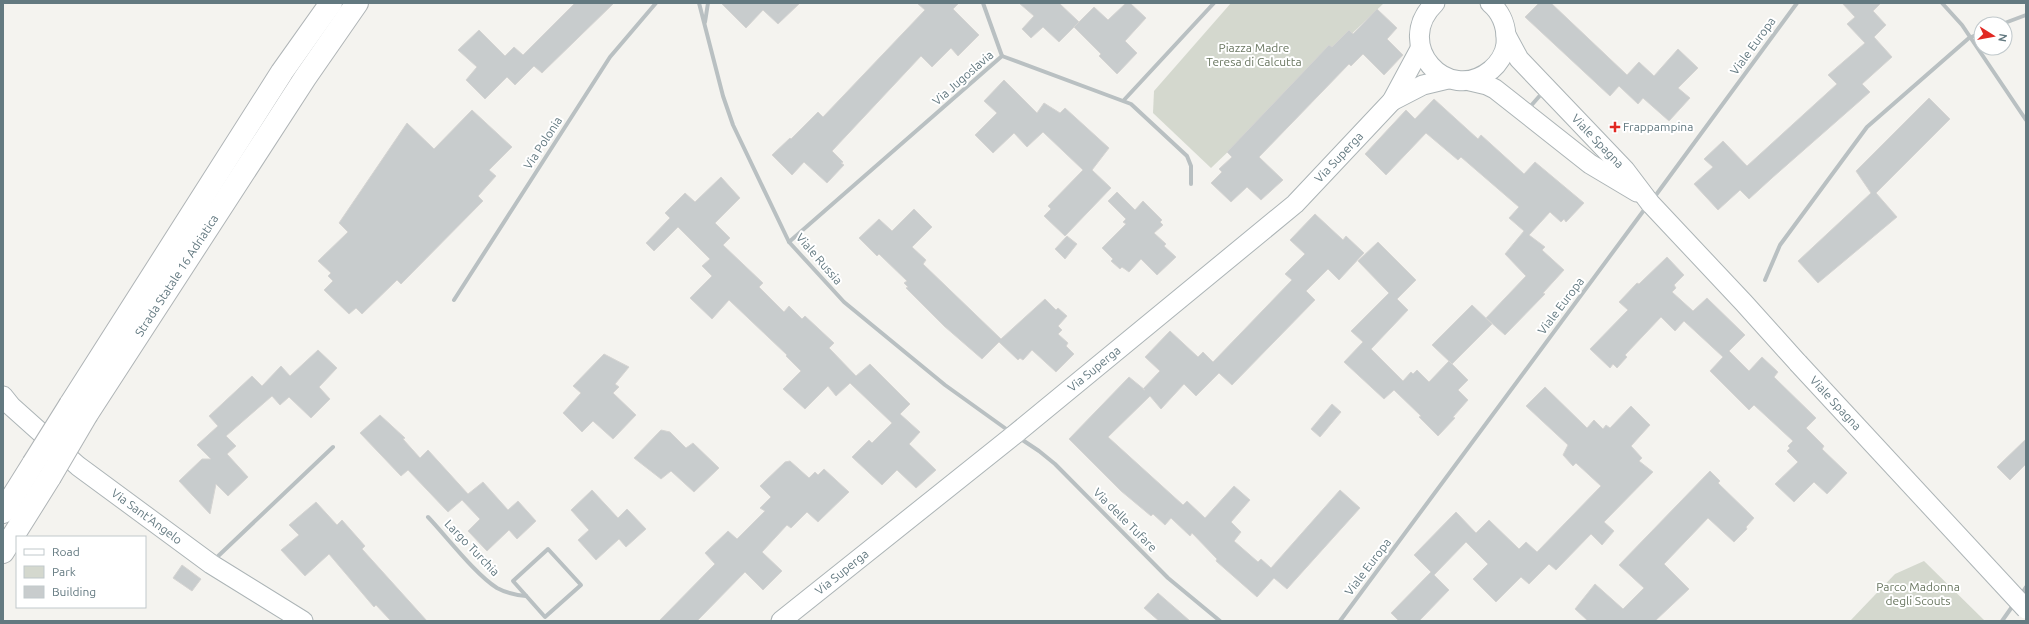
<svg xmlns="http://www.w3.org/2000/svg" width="2029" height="624" font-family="Ubuntu,sans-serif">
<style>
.green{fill:#d4d8ce}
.building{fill:#c8cccd;stroke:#d5d4d2}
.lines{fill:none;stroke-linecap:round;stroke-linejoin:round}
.secondary-casing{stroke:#acb4b6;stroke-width:21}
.highway-casing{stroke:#afb4b6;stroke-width:24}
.street{stroke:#b9c0c2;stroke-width:4}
.secondary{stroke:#fff;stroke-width:19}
.highway{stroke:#fff;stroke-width:22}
.secondary-bridge-casing{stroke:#acb4b6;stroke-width:21;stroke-linecap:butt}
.highway-bridge-casing{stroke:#afb4b6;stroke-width:24;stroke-linecap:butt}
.secondary-bridge{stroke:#fff;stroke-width:19}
.highway-bridge{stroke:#fff;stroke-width:22}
.poi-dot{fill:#e12822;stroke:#fff;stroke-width:1.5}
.labels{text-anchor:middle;stroke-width:4;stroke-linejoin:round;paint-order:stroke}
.street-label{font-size:12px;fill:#637980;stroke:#fff}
.park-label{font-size:12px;fill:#6a7761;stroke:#fff}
.poi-label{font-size:12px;fill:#637980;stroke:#fff;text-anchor:start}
</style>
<rect width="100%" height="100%" fill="#f4f3ef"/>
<g class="green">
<polygon points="1231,3 1384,3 1211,168 1153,113 1154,91"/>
<polygon points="1924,561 1985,621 1850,621 1895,574"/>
</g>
<g class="building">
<polygon points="575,3 614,3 542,73 534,66 515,85 507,77 485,99 466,80 477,67 458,50 479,30 505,56 514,47 523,55"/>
<polygon points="721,3 800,3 778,24 763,10 746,28"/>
<polygon points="917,3 959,3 953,9 979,35 958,56 951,48 932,67 921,56 832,151 843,162 841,163 844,165 827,183 804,162 792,175 772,155 790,138 791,139 818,112 823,117 925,10"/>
<polygon points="1019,3 1059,3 1079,22 1059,42 1043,27 1031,38 1022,29 1034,16"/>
<polygon points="1126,3 1130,3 1146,18 1125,41 1137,53 1117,74 1099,56 1101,54 1074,27 1094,7 1108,20"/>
<polygon points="1539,3 1551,3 1627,75 1639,62 1654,76 1678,49 1698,68 1678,88 1690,98 1669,121 1643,98 1638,104 1619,86 1610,96 1525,17"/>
<polygon points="1842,3 1881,3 1873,11 1886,25 1874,37 1892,57 1862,84 1870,92 1772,178 1749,199 1740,190 1718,210 1694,184 1713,167 1704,159 1723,141 1747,166 1837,84 1828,75 1865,43 1847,24 1855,17"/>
<polygon points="1377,9 1397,28 1387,39 1403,55 1384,75 1363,54 1351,66 1349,64 1259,157 1283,180 1261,200 1247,187 1231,202 1211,183 1222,172 1219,169 1232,157 1227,152 1329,45 1332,47 1349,30 1353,34"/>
<polygon points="1004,80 1037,113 1044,103 1060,113 1065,108 1109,148 1092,170 1111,188 1065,236 1044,216 1051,209 1048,206 1083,170 1043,132 1027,147 1014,133 993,153 975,135 997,113 984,101"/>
<polygon points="1929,98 1950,119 1876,193 1897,217 1818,283 1798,261 1871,193 1856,171"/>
<polygon points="1434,99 1478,139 1481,135 1524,174 1535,162 1584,203 1566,222 1564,219 1561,222 1550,212 1529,235 1545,247 1542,250 1564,270 1543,293 1545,294 1505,335 1486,318 1526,276 1505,254 1524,231 1509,218 1519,207 1461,157 1458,160 1426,133 1386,175 1365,154 1406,110 1415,119"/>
<polygon points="472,110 512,147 489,170 496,176 478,196 483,201 401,284 397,280 362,314 356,308 349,314 324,290 333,281 328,276 331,273 318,261 348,232 339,223 407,123 434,149"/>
<polygon points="721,177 740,198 715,223 730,238 723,245 763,283 759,287 784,312 789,306 802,319 805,316 834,343 829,348 856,376 870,364 910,404 900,414 920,432 909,444 936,470 916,488 897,470 882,485 852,457 869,440 872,443 892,423 850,383 836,396 828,386 805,409 783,389 801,371 786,356 787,355 729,300 712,319 690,298 712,276 702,266 710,259 678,227 654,251 646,243 670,218 665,213 685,193 695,202"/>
<polygon points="1117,192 1135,210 1143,201 1162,220 1160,222 1163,225 1154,233 1166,244 1164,246 1176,257 1157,275 1141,259 1129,272 1122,267 1120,269 1111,261 1113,259 1102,248 1126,224 1123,222 1126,219 1108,201"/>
<polygon points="914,209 932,227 912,247 926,260 923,264 1001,339 1045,299 1056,310 1058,308 1067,316 1058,326 1062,330 1058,334 1068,343 1066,346 1074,354 1056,372 1032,350 1023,360 1020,358 1018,360 999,342 982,359 944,326 906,288 908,287 904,283 907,281 879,254 877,256 859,238 879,219 892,231"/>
<polygon points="1315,214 1343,240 1346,236 1364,253 1339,280 1328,269 1306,291 1315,300 1232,385 1219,373 1196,396 1184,384 1161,409 1150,396 1108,437 1183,505 1187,501 1205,518 1234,486 1250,500 1231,522 1241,532 1234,541 1258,562 1261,559 1271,568 1340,490 1360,508 1287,589 1274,578 1257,597 1216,561 1217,559 1192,533 1190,536 1171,518 1165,525 1153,514 1151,516 1121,491 1069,439 1129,377 1145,390 1143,389 1160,371 1145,357 1170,331 1198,357 1203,352 1213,362 1292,280 1285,274 1305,254 1290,240"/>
<polygon points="1067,236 1077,244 1065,259 1055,249"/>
<polygon points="1378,242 1416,280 1397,299 1408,310 1371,349 1403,381 1411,372 1413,374 1417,370 1429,382 1449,361 1468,380 1458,390 1468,400 1453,417 1455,418 1438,436 1419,417 1421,416 1394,390 1384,399 1344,362 1363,342 1351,331 1389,293 1358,261"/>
<polygon points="1667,257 1684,275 1674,285 1676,288 1672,292 1693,311 1707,298 1745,335 1729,351 1749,371 1762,357 1778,372 1774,377 1816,418 1806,428 1824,446 1822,449 1847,473 1827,494 1814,482 1794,502 1775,484 1798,462 1787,451 1790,448 1788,446 1793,441 1754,405 1749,410 1710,371 1723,357 1684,321 1675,331 1661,317 1625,355 1627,357 1617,368 1613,364 1610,368 1590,349 1628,310 1619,302 1637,283 1639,284"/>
<polygon points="1472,305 1492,324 1452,364 1432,345"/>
<polygon points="318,350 337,368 319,387 330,399 311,418 289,397 280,405 272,396 226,436 236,446 227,454 248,477 228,496 216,484 210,514 179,481 202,459 211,459 197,445 218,426 209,416 252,376 262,386 281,366 290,376"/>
<polygon points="604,354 629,367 615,384 619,387 613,393 636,415 613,439 593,421 582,432 563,413 581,393 573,386"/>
<polygon points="1545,387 1587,428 1594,420 1603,429 1606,425 1610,428 1631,406 1650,425 1631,446 1642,458 1639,461 1653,472 1604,522 1614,531 1602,545 1591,534 1556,570 1549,564 1529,584 1521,577 1496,602 1473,579 1488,564 1466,542 1434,575 1449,590 1419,621 1399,621 1391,613 1431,572 1414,555 1456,512 1476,533 1489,520 1519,549 1526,542 1537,552 1601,486 1576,463 1573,466 1563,455 1568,445 1526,406"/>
<polygon points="1332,404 1341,412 1320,437 1311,429"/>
<polygon points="380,415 405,438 403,439 420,458 428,450 468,494 483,482 508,510 518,501 536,521 517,539 509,530 487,551 468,531 480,519 462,500 448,512 408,470 401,476 360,433"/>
<polygon points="661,430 670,432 686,448 693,443 719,468 694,492 671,471 661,479 634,458"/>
<polygon points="2026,439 2026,464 2010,480 1997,467"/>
<polygon points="790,461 809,478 815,472 818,475 824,469 849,492 818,522 807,512 791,528 787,525 762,552 782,571 763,590 745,572 697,621 659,621 715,564 705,553 728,531 737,539 765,511 760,508 771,497 760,486 785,462"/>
<polygon points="1710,471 1720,481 1718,483 1754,518 1746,527 1747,529 1734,542 1708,518 1664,564 1689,589 1655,621 1588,621 1575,609 1595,584 1623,609 1644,588 1619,565"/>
<polygon points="592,490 618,518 627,509 646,529 626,547 619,539 596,560 578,540 589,530 571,510"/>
<polygon points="316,502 337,525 342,520 365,546 362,549 427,621 391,621 376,605 374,607 329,554 305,576 281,550 299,535 289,525"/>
<polygon points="182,565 201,579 192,591 173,578"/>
<polygon points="1158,593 1190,621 1159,621 1144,608"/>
</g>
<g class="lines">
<g class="secondary-casing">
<g id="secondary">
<path d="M1435,3C1392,44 1447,106 1491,70C1498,64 1505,54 1506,44C1507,28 1502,13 1490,3"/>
<path id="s1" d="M1506,35L1519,59L1625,170L1650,203L1744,303L1798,363"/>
<polyline points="1470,81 1487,85 1495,89 1590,164 1637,192"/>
<polyline points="1392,101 1423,85 1448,79"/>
<path id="s2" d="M3,396L11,406L78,466L211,564L303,621"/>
<path id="s3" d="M781,621L1014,435L1295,204L1392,101L1420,49"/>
</g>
</g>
<g class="highway-casing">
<g id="highway">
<polyline points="70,405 282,72 331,3"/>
<path id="s4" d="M87,414L305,78L357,3"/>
<polyline points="3,512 33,464"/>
<polyline points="3,552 50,477"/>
</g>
</g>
<g class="street">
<polyline points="699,3 723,96 733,125 789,242 844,302 945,385 1009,431"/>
<polyline points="983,3 1002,56"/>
<polyline points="1942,3 1962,25 2026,120"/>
<polyline points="705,22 708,3"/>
<polyline points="2002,24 2026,15"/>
<polyline points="1124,100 1214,3"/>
<polyline points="1529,108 1543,92"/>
<polyline points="1653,199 1797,3"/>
<polyline points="789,242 1002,56 1131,104 1187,156 1191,166 1191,184"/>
<polyline points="1765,280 1780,245 1867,127 1969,38 1981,33"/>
<polyline points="454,300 610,57 656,3"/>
<polyline points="1018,437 1039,451 1055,464 1168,578 1220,621"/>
<path d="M428,517C447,537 475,574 497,588C506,593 516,595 526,596"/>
<polygon points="548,549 581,585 545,617 513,581"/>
<polyline points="214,560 333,447"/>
<polyline points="2021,595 2026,587"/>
<polyline points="1340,621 1647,206"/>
<polyline points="2002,621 2014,604"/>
</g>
<use href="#secondary" class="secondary"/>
<use href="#highway" class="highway"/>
<g class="secondary-bridge-casing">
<g id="secondary-bridge">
<path id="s5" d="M1798,363L2026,609"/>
</g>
</g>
<g class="highway-bridge-casing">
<g id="highway-bridge">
<polyline points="33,464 70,405"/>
<polyline points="50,477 87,414"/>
</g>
</g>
<use href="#secondary-bridge" class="secondary-bridge"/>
<use href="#highway-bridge" class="highway-bridge"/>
</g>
<path class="poi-dot" d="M1613 121h4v4h4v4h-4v4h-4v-4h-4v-4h4z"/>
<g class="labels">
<g class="street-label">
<text transform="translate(1753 46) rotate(-54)" y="4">Viale Europa</text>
<text transform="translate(963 78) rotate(-41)" y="4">Via Jugoslavia</text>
<text dy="4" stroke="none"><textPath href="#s1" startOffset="141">Viale Spagna</textPath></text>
<text transform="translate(543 143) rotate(-57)" y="4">Via Polonia</text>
<text dy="4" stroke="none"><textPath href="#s3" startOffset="726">Via Superga</textPath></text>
<text transform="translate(819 259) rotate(49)" y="4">Viale Russia</text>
<text dy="4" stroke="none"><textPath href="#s4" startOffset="165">Strada Statale 16 Adriatica</textPath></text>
<text transform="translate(1561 306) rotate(-53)" y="4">Viale Europa</text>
<text dy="4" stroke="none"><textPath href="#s3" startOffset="402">Via Superga</textPath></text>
<text dy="4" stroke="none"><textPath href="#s5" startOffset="55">Viale Spagna</textPath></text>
<text dy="4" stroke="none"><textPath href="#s2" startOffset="188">Via Sant'Angelo</textPath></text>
<text transform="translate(1125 520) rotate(45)" y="4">Via delle Tufare</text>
<text transform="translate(472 548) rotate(46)" y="4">Largo Turchia</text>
<text transform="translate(1368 567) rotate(-53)" y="4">Viale Europa</text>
<text dy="4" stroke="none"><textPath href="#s3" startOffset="78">Via Superga</textPath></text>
</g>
<g class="park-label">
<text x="1254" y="52">Piazza Madre<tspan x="1254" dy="14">Teresa di Calcutta</tspan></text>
<text x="1918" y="591">Parco Madonna<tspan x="1918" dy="14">degli Scouts</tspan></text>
</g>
<g class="poi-label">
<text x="1623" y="131">Frappampina</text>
</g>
</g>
<rect width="2029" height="624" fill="none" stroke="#637980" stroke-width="8"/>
<rect x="16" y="536" width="130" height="72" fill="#ffffff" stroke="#c1c9cc"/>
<rect x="24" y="549" width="20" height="6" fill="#ffffff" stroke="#c1c9cc"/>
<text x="52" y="556" font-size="12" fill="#637980">Road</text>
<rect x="24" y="566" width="20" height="12" fill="#d4d8ce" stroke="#c1c9cc"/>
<text x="52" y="576" font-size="12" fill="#637980">Park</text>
<rect x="24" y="586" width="20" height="12" fill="#c8cccd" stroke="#c1c9cc"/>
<text x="52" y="596" font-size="12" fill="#637980">Building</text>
<g transform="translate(1993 36) rotate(101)"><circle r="19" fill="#ffffff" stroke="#c1c9cc"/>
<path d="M0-3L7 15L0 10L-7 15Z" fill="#e12822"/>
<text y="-6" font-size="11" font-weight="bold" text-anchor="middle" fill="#637980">N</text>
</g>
</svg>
